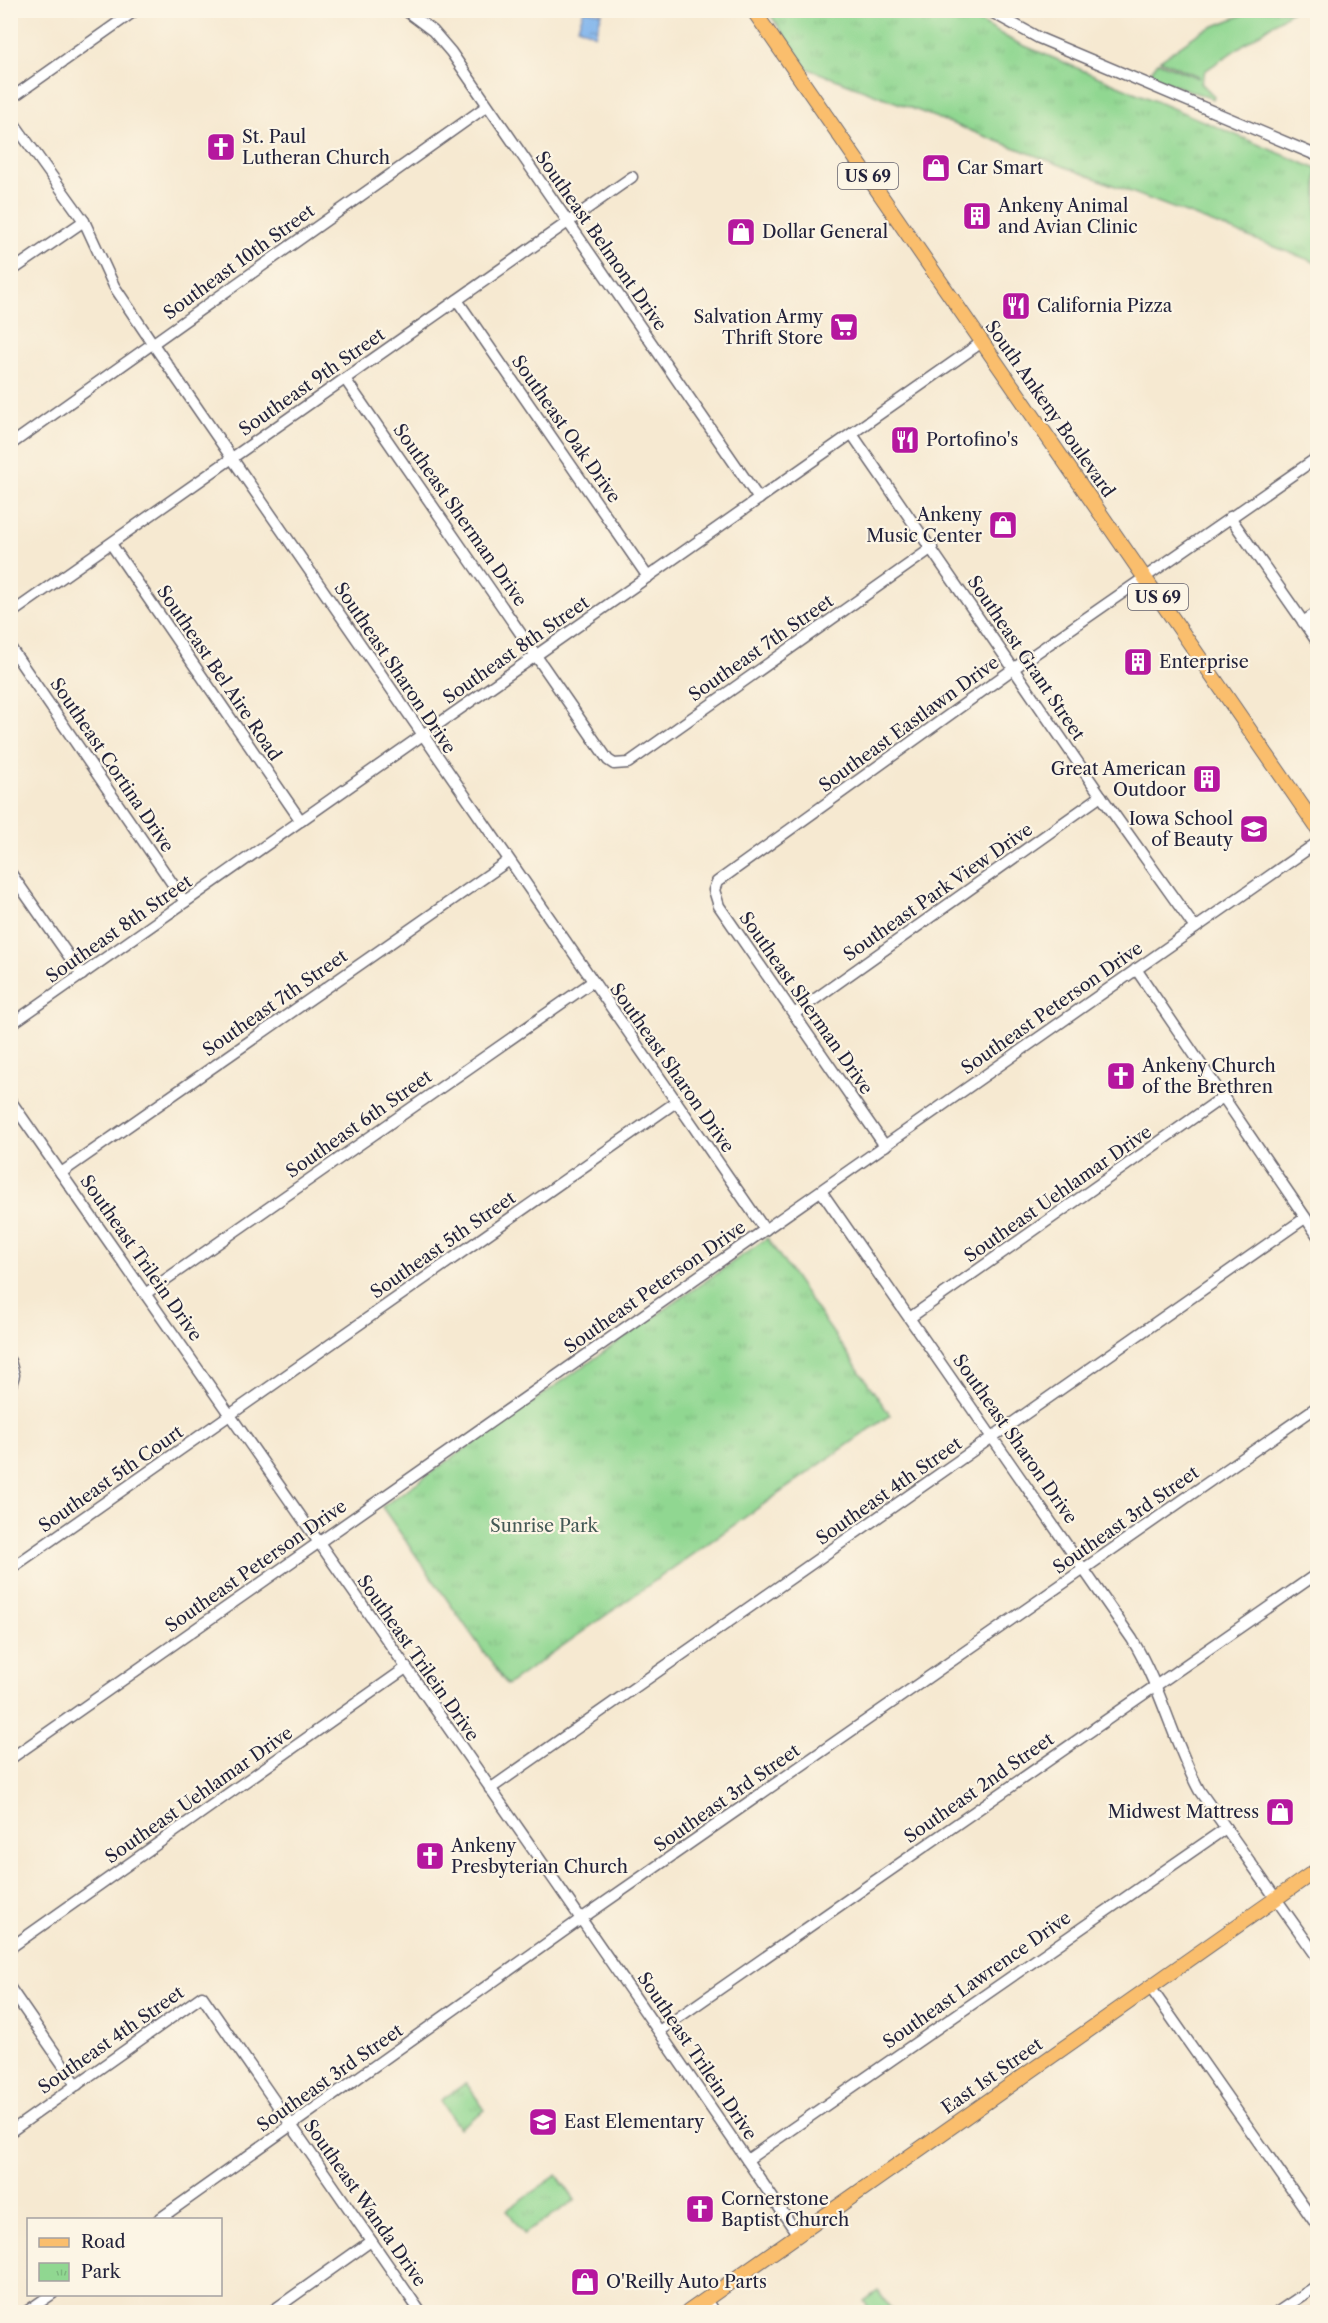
<svg xmlns="http://www.w3.org/2000/svg" width="1328" height="2323" font-family="'Libre Caslon Text',serif">
<style>
.grass{fill:#90d791;stroke:#597c66;stroke-width:1.5}
.park{fill:url(#park-tufts);stroke:#597c66;stroke-width:1.5}
.water{fill:url(#water-ripples);stroke:#506a94;stroke-width:1.5}
.lines{fill:none;stroke-linecap:round;stroke-linejoin:round}
.minor-casing{stroke:#6c6870;stroke-width:13}
.major-casing{stroke:#6c6870;stroke-width:16}
.minor{stroke:#fff;stroke-width:10}
.major{stroke:#fabe6d;stroke-width:14}
.labels{text-anchor:middle;stroke-width:4.5;stroke-linejoin:round;paint-order:stroke}
.shield{fill:#fcf5e5;stroke:#63616e;stroke-width:1.5}
.shield-label{font-size:16px;font-weight:bold;fill:#22223b}
.poi-label{font-size:18px;fill:#22223b;stroke:#fcf5e5;text-anchor:start}
.street-label{font-size:18px;fill:#22223b;stroke:#fcf5e5}
.park-label{font-size:18px;fill:#435855;stroke:#fcf5e5}
</style>
<defs>
<pattern id="park-tufts" width="24" height="20" patternUnits="userSpaceOnUse" patternTransform="scale(1.5)"><rect width="24" height="20" fill="#90d791"/><path d="M3 7l-1-3M5 7V3M7 7l1-3M15 17l-1-3M17 17v-4M19 17l1-3" fill="none" stroke="#7cb87e"/></pattern>
<pattern id="water-ripples" width="26" height="14" patternUnits="userSpaceOnUse" patternTransform="scale(1.5)"><rect width="26" height="14" fill="#7eb3ec"/><path d="M2 4q2-2 4 0t4 0M15 11q2-2 4 0t4 0" fill="none" stroke="#6791c0"/></pattern>
</defs>
<rect width="100%" height="100%" fill="#fcf5e5"/>
<filter id="ink" filterUnits="userSpaceOnUse"><feTurbulence type="fractalNoise" baseFrequency=".0167" numOctaves="2"/><feDisplacementMap in="SourceGraphic" scale="12" xChannelSelector="R" yChannelSelector="G"/><feConvolveMatrix kernelMatrix="1 2 1 2 8 2 1 2 1" color-interpolation-filters="sRGB"/></filter>
<filter id="wash" filterUnits="userSpaceOnUse"><feTurbulence type="fractalNoise" baseFrequency=".008" numOctaves="4" result="noise"/><feDisplacementMap in="SourceGraphic" scale="24" xChannelSelector="R" yChannelSelector="G"/><feGaussianBlur stdDeviation="1.35" result="paint"/><feColorMatrix in="noise" values="0 0 0 0 0 0 0 0 0 0 0 0 0 0 0 0 0 1.4 0 .05"/><feComposite in="paint" operator="in"/></filter>
<g filter="url(#wash)">
<rect width="100%" height="100%" fill="#f6e9d1"/>
<g class="grass">
<polygon points="1255,10 1292,11 1205,71 1201,83 1214,96 1213,99 1154,78 1151,71 1158,62 1198,78 1198,76 1160,60 1202,31"/>
<polygon points="878,2291 893,2312 871,2312 864,2301"/>
</g>
<g class="park">
<polygon points="768,11 966,11 977,20 1013,41 1317,169 1317,263 806,68"/>
<polygon points="767,1238 890,1415 507,1685 382,1507"/>
<polygon points="466,2083 485,2110 459,2128 440,2101"/>
<polygon points="557,2175 575,2200 524,2234 507,2210"/>
</g>
<polygon class="water" points="584,10 602,13 595,35 578,27"/>
</g>
<g filter="url(#ink)">
<g class="lines">
<g class="minor-casing">
<g id="minor">
<polyline points="405,10 433,31 451,52 759,499"/>
<polyline points="988,10 1039,38 1318,156"/>
<polyline points="10,99 136,10"/>
<polyline points="10,118 84,221 114,286 153,344 765,1230"/>
<polyline points="10,272 84,221"/>
<polyline points="457,300 648,577"/>
<polyline points="345,379 608,760 614,764 628,763 932,548"/>
<polyline points="852,434 1101,796 1195,928"/>
<polyline points="10,445 487,106"/>
<polyline points="1230,517 1318,643"/>
<polyline points="111,544 301,821"/>
<polyline points="10,614 632,177"/>
<polyline points="1303,622 1318,612"/>
<polyline points="10,647 185,902"/>
<polyline points="10,872 82,975"/>
<polyline points="1136,969 1318,1236"/>
<polyline points="794,1014 1101,796"/>
<polyline points="10,1025 982,342"/>
<path d="M10,1100C273,1478 539,1854 798,2235"/>
<polyline points="885,1146 719,906 714,890 717,882 1013,669 1318,457"/>
<polyline points="61,1173 508,861"/>
<path d="M821,1191L1132,1639C1161,1687 1173,1741 1199,1790L1318,1958"/>
<polyline points="145,1294 592,982"/>
<polyline points="911,1317 1223,1097"/>
<polyline points="10,1361 14,1375 10,1388"/>
<polyline points="10,1569 676,1102"/>
<polyline points="10,1759 1318,842"/>
<polyline points="490,1789 1305,1218"/>
<polyline points="10,1948 406,1668"/>
<polyline points="1150,1987 1318,2227"/>
<polyline points="10,1988 77,2085"/>
<polyline points="659,2031 1318,1573"/>
<polyline points="10,2132 202,1996 419,2310"/>
<polyline points="747,2160 1226,1828"/>
<polyline points="158,2220 581,1919 1318,1406"/>
<polyline points="706,2300 714,2312"/>
<polyline points="26,2312 52,2294"/>
<polyline points="271,2312 371,2241"/>
<polyline points="1278,2312 1318,2285"/>
</g>
</g>
<g class="major-casing">
<g id="major">
<polyline points="753,10 1318,829"/>
<polyline points="688,2312 1318,1869"/>
</g>
</g>
<use href="#minor" class="minor"/>
<use href="#major" class="major"/>
</g>
</g>
<defs>
<g id="church-square" transform="scale(1.5)"><rect x="-9" y="-9" width="18" height="18" rx="4" fill="#b5179e" stroke="#fcf5e5"/><path d="M-1.2-6h2.4v3.5h3.3v2.4h-3.3V6h-2.4V-.1h-3.3v-2.4h3.3Z" fill="#fff"/></g>
<g id="shop-square" transform="scale(1.5)"><rect x="-9" y="-9" width="18" height="18" rx="4" fill="#b5179e" stroke="#fcf5e5"/><path d="M-5-2.5h2.3a2.7 3.5 0 0 1 5.4 0H5L5.5 6h-11ZM-1.5-2.5h3a1.5 2.3 0 0 0-3 0Z" fill="#fff"/></g>
<g id="building-square" transform="scale(1.5)"><rect x="-9" y="-9" width="18" height="18" rx="4" fill="#b5179e" stroke="#fcf5e5"/><path d="M-4-6H4V6H1V3H-1V6H-4ZM-2.5-4.3h1.7v1.8h-1.7ZM.8-4.3h1.7v1.8H.8ZM-2.5-1h1.7V.8h-1.7ZM.8-1h1.7V.8H.8Z" fill="#fff"/></g>
<g id="restaurant-square" transform="scale(1.5)"><rect x="-9" y="-9" width="18" height="18" rx="4" fill="#b5179e" stroke="#fcf5e5"/><path d="M-5-6h1v4h1v-4h1v4h1v-4h1v5L-1.5 .5V6h-2V.5L-5-1ZM5-6V6H3V1.5H1.5Q1.5-4 5-6Z" fill="#fff"/></g>
<g id="supermarket-square" transform="scale(1.5)"><rect x="-9" y="-9" width="18" height="18" rx="4" fill="#b5179e" stroke="#fcf5e5"/><path d="M-6-5.5h2.5l.6 2H6L4.5 2H-2.5L-4.4-4H-6ZM-1.5 3.2a1.3 1.3 0 1 0 .1 0ZM3 3.2a1.3 1.3 0 1 0 .1 0Z" fill="#fff"/></g>
<g id="school-square" transform="scale(1.5)"><rect x="-9" y="-9" width="18" height="18" rx="4" fill="#b5179e" stroke="#fcf5e5"/><path d="M0-5L7-2L0 1L-7-2ZM-4 1L0 2.5L4 1V4Q0 6-4 4Z" fill="#fff"/></g>
</defs>
<g fill-rule="evenodd">
<use href="#church-square" x="221" y="147"/>
<use href="#shop-square" x="936" y="168"/>
<use href="#building-square" x="977" y="216"/>
<use href="#shop-square" x="741" y="232"/>
<use href="#restaurant-square" x="1016" y="306"/>
<use href="#supermarket-square" x="844" y="327"/>
<use href="#restaurant-square" x="905" y="440"/>
<use href="#shop-square" x="1003" y="525"/>
<use href="#building-square" x="1138" y="662"/>
<use href="#building-square" x="1207" y="779"/>
<use href="#school-square" x="1254" y="829"/>
<use href="#church-square" x="1121" y="1076"/>
<use href="#shop-square" x="1280" y="1812"/>
<use href="#church-square" x="430" y="1856"/>
<use href="#school-square" x="543" y="2122"/>
<use href="#church-square" x="700" y="2209"/>
<use href="#shop-square" x="585" y="2282"/>
</g>
<g class="labels">
<g class="shield">
<rect x="838" y="163" width="60" height="26" rx="4.5"/>
<rect x="1128" y="584" width="60" height="26" rx="4.5"/>
</g>
<g class="shield-label">
<text x="868" y="182">US 69</text>
<text x="1158" y="603">US 69</text>
</g>
<g class="poi-label">
<text x="242" y="143">St. Paul<tspan x="242" dy="21">Lutheran Church</tspan></text>
<text x="957" y="174">Car Smart</text>
<text x="998" y="212">Ankeny Animal<tspan x="998" dy="21">and Avian Clinic</tspan></text>
<text x="762" y="238">Dollar General</text>
<text x="1037" y="312">California Pizza</text>
<text x="823" y="323" text-anchor="end">Salvation Army<tspan x="823" dy="21">Thrift Store</tspan></text>
<text x="926" y="446">Portofino's</text>
<text x="982" y="521" text-anchor="end">Ankeny<tspan x="982" dy="21">Music Center</tspan></text>
<text x="1159" y="668">Enterprise</text>
<text x="1186" y="775" text-anchor="end">Great American<tspan x="1186" dy="21">Outdoor</tspan></text>
<text x="1233" y="825" text-anchor="end">Iowa School<tspan x="1233" dy="21">of Beauty</tspan></text>
<text x="1142" y="1072">Ankeny Church<tspan x="1142" dy="21">of the Brethren</tspan></text>
<text x="1259" y="1818" text-anchor="end">Midwest Mattress</text>
<text x="451" y="1852">Ankeny<tspan x="451" dy="21">Presbyterian Church</tspan></text>
<text x="564" y="2128">East Elementary</text>
<text x="721" y="2205">Cornerstone<tspan x="721" dy="21">Baptist Church</tspan></text>
<text x="606" y="2288">O'Reilly Auto Parts</text>
</g>
<g class="street-label">
<text transform="translate(601 241) rotate(55)" y="6">Southeast Belmont Drive</text>
<text transform="translate(239 262) rotate(-36)" y="6">Southeast 10th Street</text>
<text transform="translate(312 382) rotate(-35)" y="6">Southeast 9th Street</text>
<text transform="translate(1050 409) rotate(55)" y="6">South Ankeny Boulevard</text>
<text transform="translate(566 429) rotate(55)" y="6">Southeast Oak Drive</text>
<text transform="translate(460 515) rotate(55)" y="6">Southeast Sherman Drive</text>
<text transform="translate(761 648) rotate(-35)" y="6">Southeast 7th Street</text>
<text transform="translate(516 650) rotate(-35)" y="6">Southeast 8th Street</text>
<text transform="translate(1026 658) rotate(56)" y="6">Southeast Grant Street</text>
<text transform="translate(395 668) rotate(56)" y="6">Southeast Sharon Drive</text>
<text transform="translate(219 673) rotate(56)" y="6">Southeast Bel Aire Road</text>
<text transform="translate(909 724) rotate(-36)" y="6">Southeast Eastlawn Drive</text>
<text transform="translate(112 765) rotate(56)" y="6">Southeast Cortina Drive</text>
<text transform="translate(938 892) rotate(-35)" y="6">Southeast Park View Drive</text>
<text transform="translate(119 929) rotate(-35)" y="6">Southeast 8th Street</text>
<text transform="translate(275 1003) rotate(-35)" y="6">Southeast 7th Street</text>
<text transform="translate(806 1003) rotate(55)" y="6">Southeast Sherman Drive</text>
<text transform="translate(1052 1008) rotate(-35)" y="6">Southeast Peterson Drive</text>
<text transform="translate(672 1068) rotate(55)" y="6">Southeast Sharon Drive</text>
<text transform="translate(359 1124) rotate(-35)" y="6">Southeast 6th Street</text>
<text transform="translate(1058 1194) rotate(-35)" y="6">Southeast Uehlamar Drive</text>
<text transform="translate(443 1245) rotate(-35)" y="6">Southeast 5th Street</text>
<text transform="translate(141 1258) rotate(55)" y="6">Southeast Trilein Drive</text>
<text transform="translate(655 1287) rotate(-35)" y="6">Southeast Peterson Drive</text>
<text transform="translate(1015 1439) rotate(55)" y="6">Southeast Sharon Drive</text>
<text transform="translate(111 1479) rotate(-35)" y="6">Southeast 5th Court</text>
<text transform="translate(889 1491) rotate(-35)" y="6">Southeast 4th Street</text>
<text transform="translate(1126 1520) rotate(-35)" y="6">Southeast 3rd Street</text>
<text transform="translate(256 1566) rotate(-35)" y="6">Southeast Peterson Drive</text>
<text transform="translate(418 1658) rotate(55)" y="6">Southeast Trilein Drive</text>
<text transform="translate(979 1788) rotate(-35)" y="6">Southeast 2nd Street</text>
<text transform="translate(199 1795) rotate(-35)" y="6">Southeast Uehlamar Drive</text>
<text transform="translate(727 1798) rotate(-35)" y="6">Southeast 3rd Street</text>
<text transform="translate(977 1980) rotate(-35)" y="6">Southeast Lawrence Drive</text>
<text transform="translate(111 2040) rotate(-35)" y="6">Southeast 4th Street</text>
<text transform="translate(697 2056) rotate(56)" y="6">Southeast Trilein Drive</text>
<text transform="translate(992 2076) rotate(-35)" y="6">East 1st Street</text>
<text transform="translate(330 2078) rotate(-35)" y="6">Southeast 3rd Street</text>
<text transform="translate(365 2203) rotate(55)" y="6">Southeast Wanda Drive</text>
</g>
<g class="park-label">
<text x="544" y="1532">Sunrise Park</text>
</g>
</g>
<rect width="1328" height="2323" fill="none" stroke="#fcf5e5" stroke-width="36"/>
<rect x="27" y="2218" width="195" height="78" fill="#fcf5e5" stroke="#a5a1a1" stroke-width="1.5"/>
<rect x="39" y="2238" width="30" height="9" fill="#fabe6d" stroke="#a5a1a1" stroke-width="1.5"/>
<text x="81" y="2248" font-size="18" fill="#22223b">Road</text>
<rect x="39" y="2263" width="30" height="18" fill="url(#park-tufts)" stroke="#a5a1a1" stroke-width="1.5"/>
<text x="81" y="2278" font-size="18" fill="#22223b">Park</text>
</svg>
